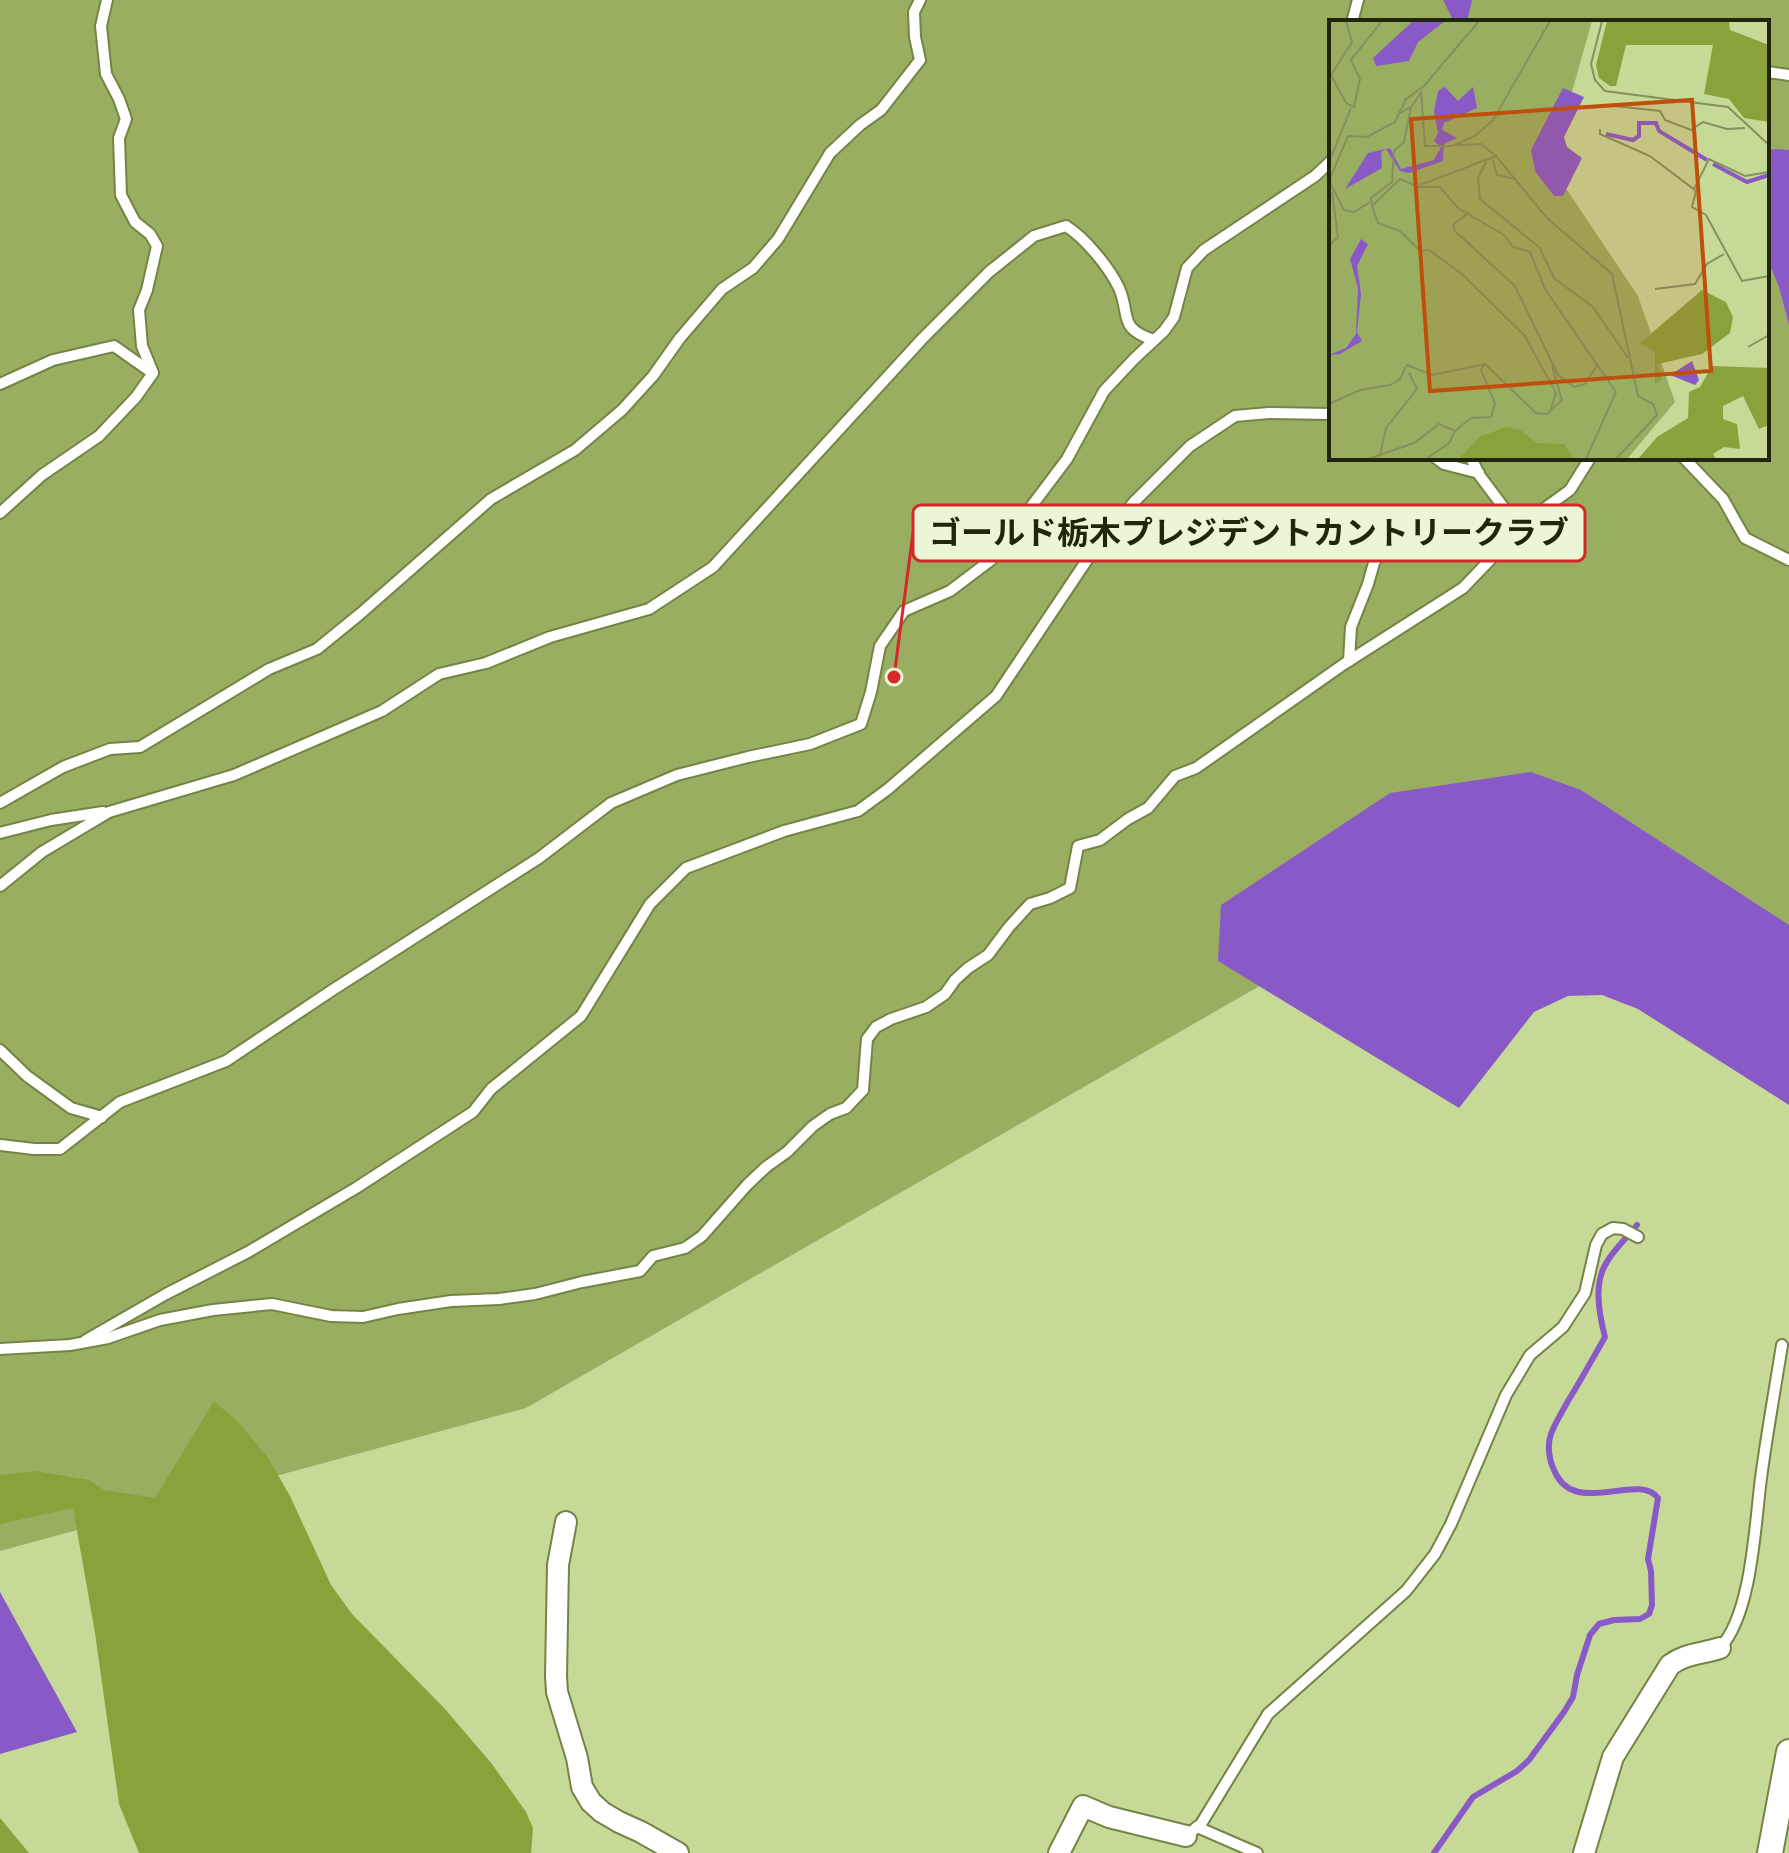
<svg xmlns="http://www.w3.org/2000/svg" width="1789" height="1853" font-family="'Space Grotesk','Noto Sans JP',sans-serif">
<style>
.green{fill:#99ae60;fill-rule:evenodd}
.forest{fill:#8aa23b}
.water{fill:#895ac7}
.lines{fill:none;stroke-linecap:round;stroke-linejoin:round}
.stream{stroke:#895ac7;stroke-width:6}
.service-casing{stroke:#748445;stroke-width:14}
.minor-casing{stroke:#748445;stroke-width:24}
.tertiary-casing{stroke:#748445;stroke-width:28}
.service{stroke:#fff;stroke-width:10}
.minor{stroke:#fff;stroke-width:20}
.tertiary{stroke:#fff;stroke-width:24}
.inset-river{fill:none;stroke:#895ac7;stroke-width:4}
.inset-road{fill:none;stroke:#84915f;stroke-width:2}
.view{fill:#c04f0c;fill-opacity:0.15;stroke:#c04f0c;stroke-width:4}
.inset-edge{fill:none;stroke:#20260c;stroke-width:4}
.leader{fill:none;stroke:#d62828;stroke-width:3}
.callout-dot{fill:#d62828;stroke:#ecf6d5;stroke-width:3}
.callout{fill:#ecf6d5;stroke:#d62828;stroke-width:3}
.callout-label{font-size:32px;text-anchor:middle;font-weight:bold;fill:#20260c}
</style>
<rect width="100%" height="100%" fill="#c7d997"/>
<path class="green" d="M0,0H1789V1030L1416,896L526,1408L0,1551ZM1331,22H1767V458H1331Z"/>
<g class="forest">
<polygon points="214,1401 240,1424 268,1458 290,1496 331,1585 352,1614 445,1709 492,1764 526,1812 533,1828 531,1853 139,1853 119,1804 95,1633 73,1508 0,1524 0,1475 35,1471 89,1480 104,1490 155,1498"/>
<polygon points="0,1818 29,1853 0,1853"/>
</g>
<g class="water">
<polygon points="1443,0 1472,0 1467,22 1454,22"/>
<polygon points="1778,149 1789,150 1789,325 1779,287 1767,258 1767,150"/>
<polygon points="1531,772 1581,790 1789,925 1789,1105 1638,1009 1602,995 1568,996 1534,1012 1459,1108 1218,961 1221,905 1390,793"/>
<polygon points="0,1592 77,1732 0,1754"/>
</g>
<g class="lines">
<path class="stream" d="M1434,1853L1473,1797L1517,1771L1529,1760L1564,1712L1573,1697L1577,1675L1590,1635L1599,1624L1614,1620L1640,1619L1649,1614L1652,1605L1651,1571L1648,1559L1658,1498C1638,1471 1574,1519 1554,1470C1549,1460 1547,1445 1551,1434C1555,1423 1562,1412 1568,1401C1581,1380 1593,1358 1605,1337C1600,1318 1595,1291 1602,1272C1608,1255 1625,1240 1637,1225"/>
<g class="service-casing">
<g id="service">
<polyline points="1352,22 1358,0"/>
<polyline points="1767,72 1789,75"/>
<polyline points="0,384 53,360 114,346 151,372"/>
<polyline points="1436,458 1444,464 1479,473"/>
<polyline points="1684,458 1723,499 1745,538 1789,560"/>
<polyline points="0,513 42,475 99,436 136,397 153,373 142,346 139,310 147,290 157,246 150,234 135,222 121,195 119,138 126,119 119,99 106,74 101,26 107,0"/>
<polyline points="1509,540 1541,511 1570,490 1590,458"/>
<polyline points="1349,661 1351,627 1368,584 1374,563 1386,541 1399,534 1441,546 1480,529 1505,515"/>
<polyline points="0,803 63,767 110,749 140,747 269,669 317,649 360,614 491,499 575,450 622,410 653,376 680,338 722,289 753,268 778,239 830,153 860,125 881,110 920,60 915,37 914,12 920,0"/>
<polyline points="0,833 51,820 103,812"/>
<path d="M0,886L42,852L109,812L234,775L382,711L439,674L486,663L550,637L649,609L713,567L923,338L989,272L1034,236L1066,226C1085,238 1109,267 1119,288C1131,315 1117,328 1154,340"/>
<polyline points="0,1050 27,1076 71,1108 102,1117"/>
<polyline points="0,1145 34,1149 60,1149 120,1102 226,1061 334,989 539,858 611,803 677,775 748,757 810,744 861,724 871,692 880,646 904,611 950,591 991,560 1067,459 1104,391 1134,359 1164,331 1174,317 1187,268 1204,250 1315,176 1331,161"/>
<polyline points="86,1340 166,1294 248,1252 356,1188 473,1112 491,1089 581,1016 650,904 686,868 784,831 858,811 888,789 996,696 1087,560 1134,502 1190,446 1235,416 1269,413 1331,414"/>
<polyline points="0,1349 70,1345 108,1338 160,1320 213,1310 272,1304 331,1316 363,1317 398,1309 451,1301 499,1299 535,1294 582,1282 640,1271 653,1256 685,1248 702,1236 747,1185 766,1167 787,1152 813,1126 830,1114 846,1108 863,1090 867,1039 876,1027 891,1019 926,1007 945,994 955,980 968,968 988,955 1009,927 1030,904 1050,898 1070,888 1078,846 1100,840 1128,819 1148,808 1175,776 1196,768 1344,664 1463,588 1509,540 1504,508 1480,476 1471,458"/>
<path d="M1720,1648C1752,1614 1755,1524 1761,1478C1767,1433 1775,1389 1782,1345"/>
<polyline points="1197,1827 1257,1853"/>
<polyline points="1186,1836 1201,1824 1268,1714 1406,1591 1435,1554 1451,1524 1506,1395 1530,1355 1563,1327 1585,1293 1596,1245 1602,1234 1613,1228 1623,1229 1638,1237"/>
</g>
</g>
<g class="minor-casing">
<g id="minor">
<polyline points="566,1522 558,1565 556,1676 557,1692 577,1758 582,1787 591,1802 602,1812 619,1822 641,1832 678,1853"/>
<polyline points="1059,1853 1083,1806 1109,1817 1186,1836"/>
<path d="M1584,1853L1613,1757L1670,1665C1686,1653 1702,1654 1720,1648"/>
</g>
</g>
<g class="tertiary-casing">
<polyline id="tertiary" points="1770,1853 1789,1752"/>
</g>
<use href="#service" class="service"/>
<use href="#minor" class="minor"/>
<use href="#tertiary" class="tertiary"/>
</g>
<g transform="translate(1329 20)">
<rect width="440" height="440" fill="#c7d997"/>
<path d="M0,1H263L222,146L309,276L346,382L298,439H0Z" fill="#99ae60"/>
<path d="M278,1H400L401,10L440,25V102L415,98L400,79L375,74L384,25H297L287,66H281L270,58L267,45ZM373,270L397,282L404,297L401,313L373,334L329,344L333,359L326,364V332L311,323ZM383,346L440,348V405L430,409L414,376L394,386V399L408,404L411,429L395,427L384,434L387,439H309L328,417L359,398L360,372L371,367ZM177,407L191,410L208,423L235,424L245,439H130L150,417Z" fill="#8aa23b"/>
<path d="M84,1H116L89,22L80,41L47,46L44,38ZM116,67L129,81L144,67L148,88L115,103L113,110L128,118L115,124L114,141L80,153L71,151L57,129L52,132L53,148L16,169L39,133L61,128L72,149L105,140L112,127L105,121L109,113L105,91L109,71ZM234,68L255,77L235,117L238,127L253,138L234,176H225L206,151L202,130ZM32,219L39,224L28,246L32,274L28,312L33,321L11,334L0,335L17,328L27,314L29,268L21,239ZM363,341L370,360L366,365L341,355Z" fill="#895ac7"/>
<path class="inset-river" d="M277,114L304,120L310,116V103H327L330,111L378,140M384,144L418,162L440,155"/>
<path class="inset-road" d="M273,1L262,44L266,60L276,71L399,87L440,125M2,55L17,83L25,87L31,59L22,40L53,1M2,55L23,22L17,1M92,72L96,126H123L146,116L164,100L221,1M286,86L331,91L336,100L362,110L374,102L398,109L416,108M82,87L75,122L65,131L63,162L42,178L43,186L71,159L90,167H111L129,188L175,215L184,227L201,232L216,269L287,372L257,439M68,95L83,86L93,71M271,109V114L321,136L367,171L363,187L377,195L413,261L440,256M128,125L152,124L167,136M2,137L22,88M163,137L168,155L187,159M157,142L149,158L151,179L211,228L225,258L264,287L299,338M91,165L167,136L218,198L283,254L309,376L324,384L328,395L287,439M365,169L380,139L416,156L440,152M41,182L25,192L15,190L0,161L19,116L38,117L66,102L77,79L95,66L150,1M43,186L49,203L71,211L91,231L100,230L133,254L196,316L227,373L222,389M140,192L124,205L126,211L186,266L229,355L245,367L256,364L269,344M0,225L9,217L3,172M326,269L366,264L378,244L395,234M419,327L440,315M0,384L31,370L61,365L71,359L78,345L103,355L156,344L207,393L218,394L233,380L223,346M51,435L57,408L88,369L80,353M39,439L85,423L110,404L126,411L142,398L162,397L166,383L152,350L155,345M97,439L120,423L126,411"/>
<path class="view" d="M363,80L382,351L101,371L82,99Z"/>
<rect width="440" height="440" class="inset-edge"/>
</g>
<path class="leader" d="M894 677L913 533"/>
<circle class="callout-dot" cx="894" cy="677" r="8"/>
<rect class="callout" x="913" y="505" width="672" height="56" rx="8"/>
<g class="callout-label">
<text x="1249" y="544">ゴールド栃木プレジデントカントリークラブ</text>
</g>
</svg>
